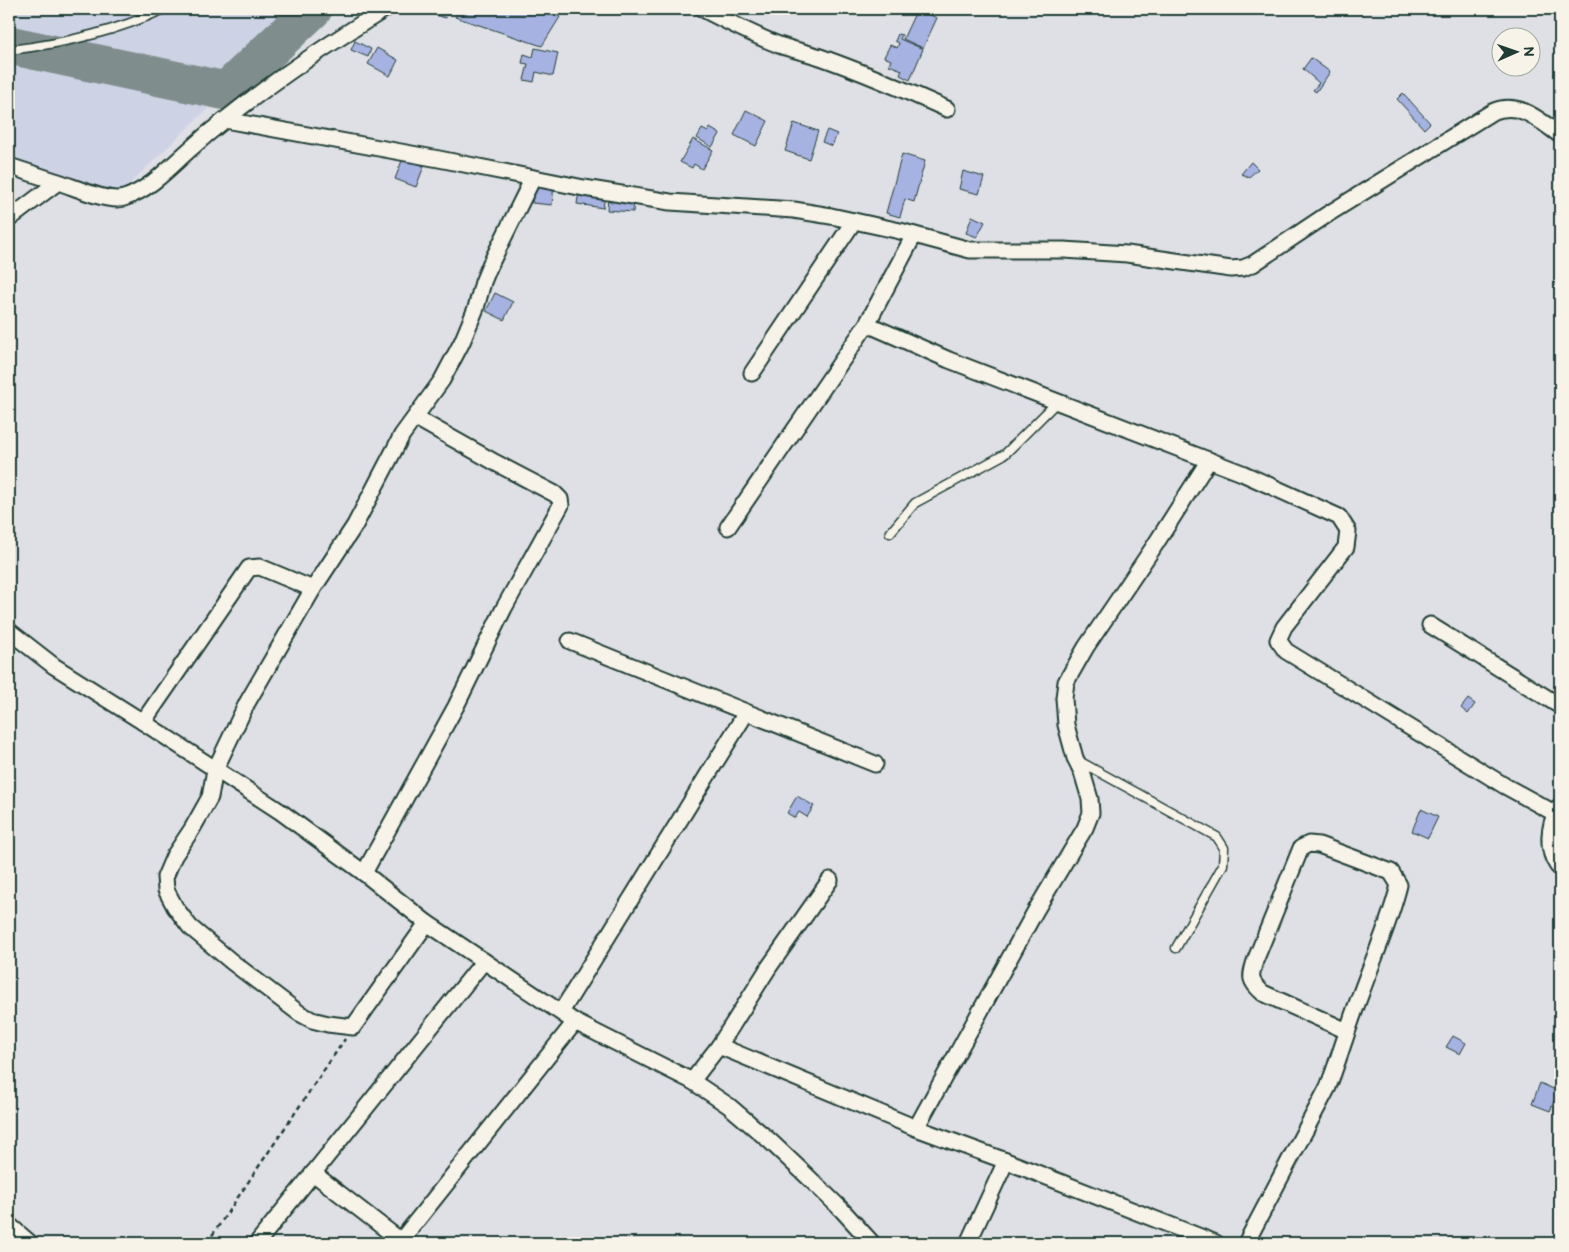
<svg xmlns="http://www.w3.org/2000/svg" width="1569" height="1252" font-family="'Balsamiq Sans',sans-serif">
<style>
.built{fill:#ced2e5}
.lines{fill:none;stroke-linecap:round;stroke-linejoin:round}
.taxiway{stroke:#7f8e8d;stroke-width:39}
.building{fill:#a6b2e2;stroke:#1f3d34}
.lane-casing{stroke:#1f3d34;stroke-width:11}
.street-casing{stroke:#1f3d34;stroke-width:19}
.secondary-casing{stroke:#1f3d34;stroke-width:25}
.path{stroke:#1f3d34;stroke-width:2.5;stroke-dasharray:5 4;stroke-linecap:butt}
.lane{stroke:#f7f3e8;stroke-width:8}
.street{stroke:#f7f3e8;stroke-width:15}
.secondary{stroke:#f7f3e8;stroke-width:21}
</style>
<rect width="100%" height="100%" fill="#dfe0e6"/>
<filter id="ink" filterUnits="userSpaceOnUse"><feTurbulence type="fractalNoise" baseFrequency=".02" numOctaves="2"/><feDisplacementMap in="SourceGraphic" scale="10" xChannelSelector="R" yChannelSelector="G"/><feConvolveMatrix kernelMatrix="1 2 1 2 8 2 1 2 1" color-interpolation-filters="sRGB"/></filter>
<g filter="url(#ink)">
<polygon class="built" points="9,9 318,9 230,93 226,91 124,189 111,190 9,157"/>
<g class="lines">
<polyline class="taxiway" points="9,45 226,91 313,9"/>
</g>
<g class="building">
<polygon points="414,9 449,9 446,18"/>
<polygon points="459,9 543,9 560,17 542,46 455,17"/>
<polygon points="917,9 937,18 923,48 903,39"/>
<polygon points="898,34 902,35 900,39 923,49 910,80 900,75 902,70 889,65 891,60 884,57 890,45 897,48 899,43 895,41"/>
<polygon points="355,41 371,49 368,57 351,50"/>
<polygon points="377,48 398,60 390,76 368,64"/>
<polygon points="535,48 558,53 553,76 536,72 534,82 524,80 528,64 522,63 524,54 533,57"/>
<polygon points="1311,58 1330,72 1316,92 1313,90 1319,83 1303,69"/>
<polygon points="1403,93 1430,123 1424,129 1397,99"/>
<polygon points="746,110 768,121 756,146 734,135"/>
<polygon points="794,123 818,131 809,159 785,151"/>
<polygon points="710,128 720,134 712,147 697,138 702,129 708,132"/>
<polygon points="827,130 837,134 832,146 822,142"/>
<polygon points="693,139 713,150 702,169 694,164 692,168 680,162"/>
<polygon points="902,154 925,161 914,202 905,199 900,217 886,213"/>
<polygon points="403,158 424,166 416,187 395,179"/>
<polygon points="1251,162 1258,169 1249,177 1241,174"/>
<polygon points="963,171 984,177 979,194 959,189"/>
<polygon points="534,183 554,185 552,205 532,203"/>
<polygon points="579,191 605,195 603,208 577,204"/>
<polygon points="608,197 634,199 633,212 607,210"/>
<polygon points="972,216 985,222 977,237 966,233"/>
<polygon points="495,293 513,302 504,320 486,311"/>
<polygon points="1468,699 1475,704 1468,714 1461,708"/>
<polygon points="797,796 814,806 807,817 799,812 795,818 787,813"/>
<polygon points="1421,809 1438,817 1428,838 1412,831"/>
<polygon points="1453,1036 1466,1043 1460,1054 1446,1047"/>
<polygon points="1540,1083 1560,1092 1558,1102 1554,1101 1550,1111 1532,1104"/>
</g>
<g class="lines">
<g class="lane-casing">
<g id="lane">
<path d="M9,50C62,44 115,32 164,9"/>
<polyline points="890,533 915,503 1005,454 1058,401"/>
<polyline points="1079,761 1217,837 1224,848 1223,865 1176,948"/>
</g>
</g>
<g class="street-casing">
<g id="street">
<path d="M703,9C728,22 753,35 779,45C793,50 809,53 823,58C865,73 907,91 947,109"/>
<path d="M225,120L439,159L584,188L670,202L794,210L831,216L900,231L970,250H1064L1127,254L1231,269L1243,268L1253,264L1328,214L1492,112C1519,100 1539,120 1560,135"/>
<polyline points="9,166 58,182"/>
<path d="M9,219L58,182C75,187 108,203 124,198C149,190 169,168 188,151C200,140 213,129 226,119C276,79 330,43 385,9"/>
<polyline points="914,235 867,324 949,360 1242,473 1339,517 1348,531 1346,547 1284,627 1278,640 1286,651 1505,786 1558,815"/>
<polyline points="752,373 854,221"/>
<polyline points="728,527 867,324"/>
<polyline points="1430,625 1560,706"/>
<polyline points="9,631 54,666 143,722 281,812 364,873 427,923 575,1022 692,1081 729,1106 770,1141 806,1175 842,1210 872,1243"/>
<polyline points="570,641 875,764"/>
<polyline points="143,722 249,568 260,567 313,589"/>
<polyline points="364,873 456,706 504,608 561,505 560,499 555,494 496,463 416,418"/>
<polyline points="427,923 353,1027 328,1024 312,1020 299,1013 232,962 190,927 175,907 166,890 165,877 174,856 192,829 210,797 215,770 247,703 313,589 355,525 402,435 442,380 462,342 476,308 483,282 490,265 533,178"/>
<polyline points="561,1012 746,713"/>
<polyline points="719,1046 769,967 830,880"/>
<polyline points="692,1081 719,1046 916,1128 1006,1161 1216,1243"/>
<polyline points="916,1128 1036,910 1085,828 1091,813 1090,799 1082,772 1075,758 1066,725 1064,698 1066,682 1086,647 1153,548 1209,460"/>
<polyline points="313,1173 401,1241"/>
<polyline points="9,1225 30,1243"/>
<polyline points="257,1243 484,961"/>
<polyline points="399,1243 575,1022"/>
<polyline points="968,1243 1006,1161"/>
<path d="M1246,1243L1328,1087C1340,1056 1349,1024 1361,993C1374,957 1390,922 1399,885L1391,872L1319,845L1309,844L1301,848L1255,961C1250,977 1249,981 1263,993L1347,1031"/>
</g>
</g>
<g class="secondary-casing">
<path id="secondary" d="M1560,810C1552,827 1549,848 1560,864"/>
</g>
<polyline class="path" points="207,1243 345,1039"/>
<use href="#lane" class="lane"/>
<use href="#street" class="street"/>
<use href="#secondary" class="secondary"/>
</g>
</g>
<rect width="1569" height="1252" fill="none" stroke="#f7f3e8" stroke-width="30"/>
<rect x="15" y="15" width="1539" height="1222" fill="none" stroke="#1f3d34" stroke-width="2" filter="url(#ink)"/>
<g transform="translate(1516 52) rotate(88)"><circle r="24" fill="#f7f3e8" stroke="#a1aaa0"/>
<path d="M0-4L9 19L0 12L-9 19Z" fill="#1f3d34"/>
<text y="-8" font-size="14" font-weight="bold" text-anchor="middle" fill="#1f3d34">N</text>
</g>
</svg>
